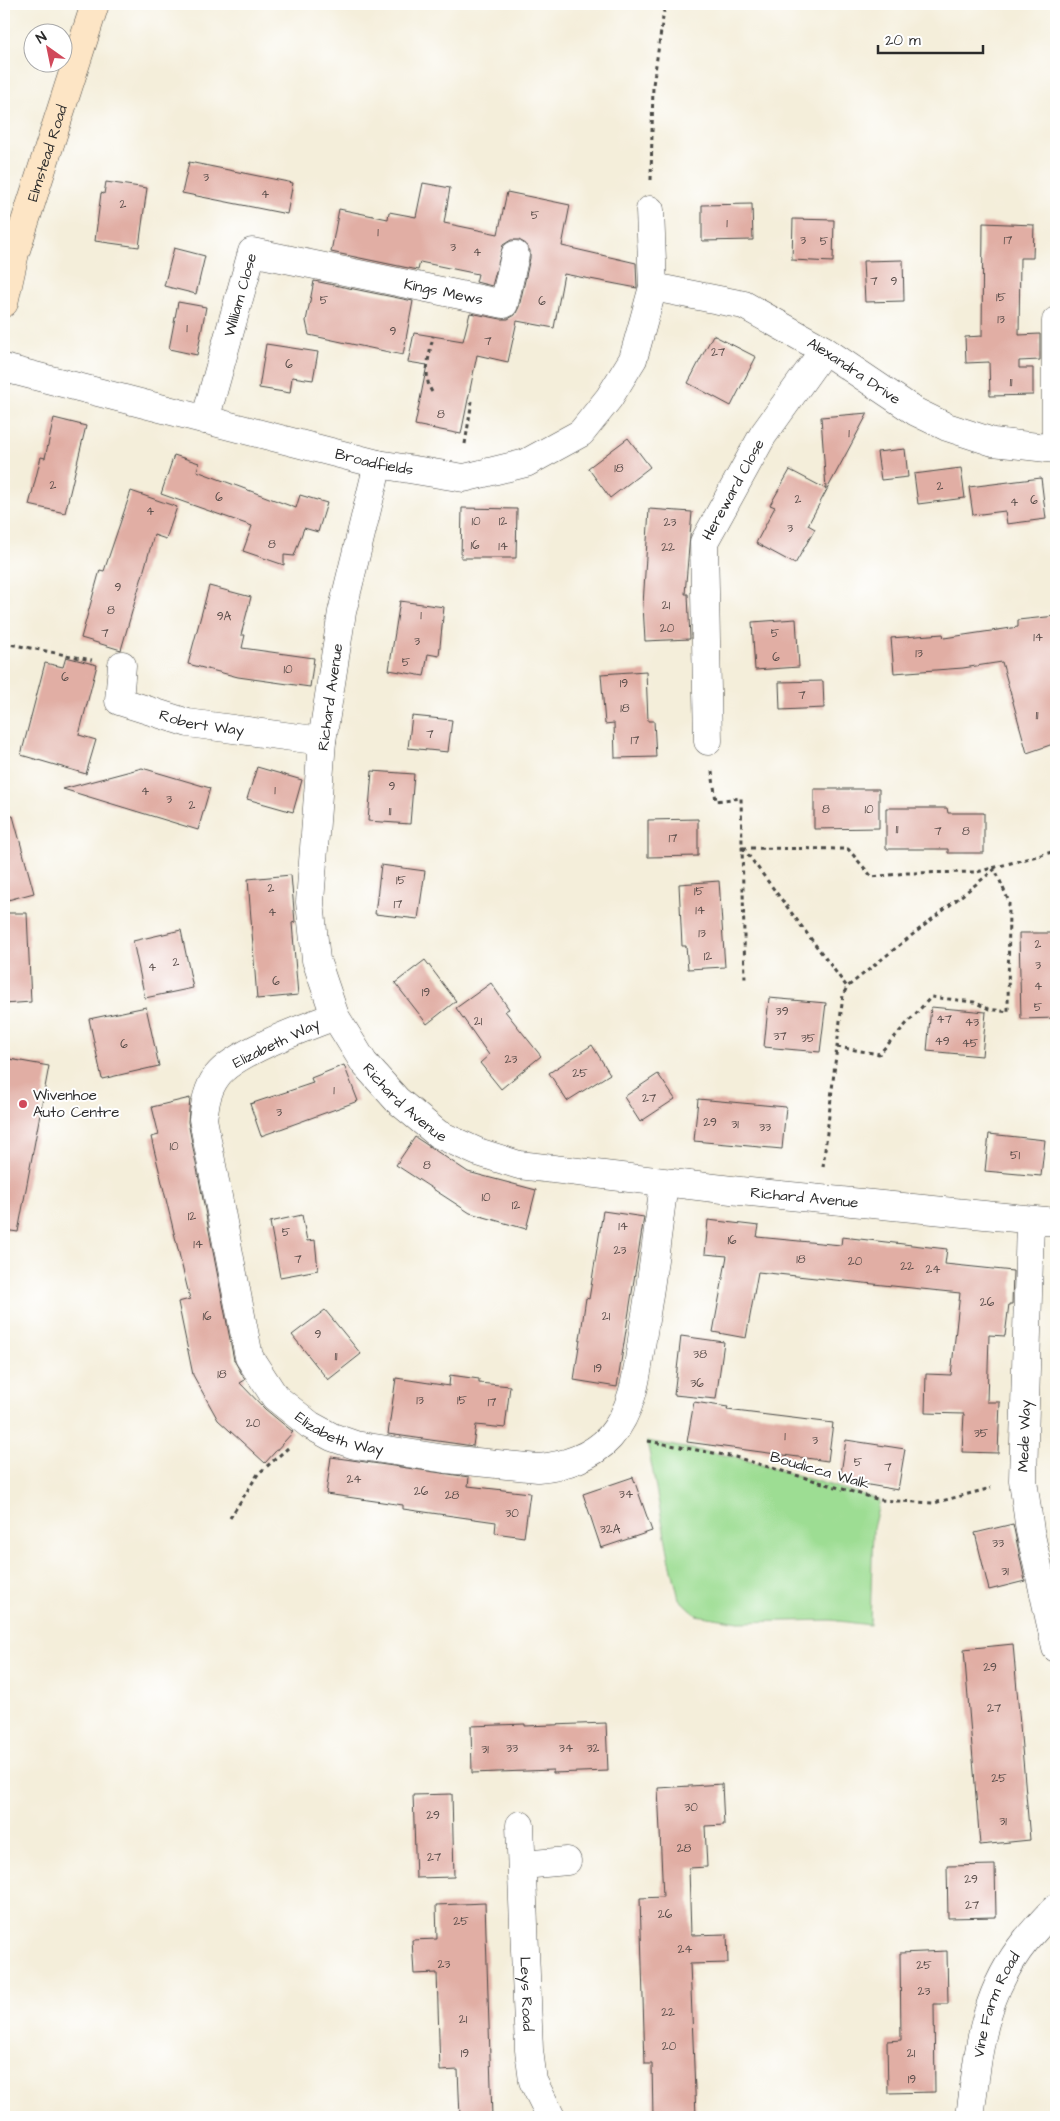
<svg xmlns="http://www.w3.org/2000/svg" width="1060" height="2121" font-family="'Architects Daughter',sans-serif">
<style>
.green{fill:#9ddd93;stroke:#64845f}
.building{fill:#e1aea4}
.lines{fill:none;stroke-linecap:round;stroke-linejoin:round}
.street-casing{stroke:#494845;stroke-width:29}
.secondary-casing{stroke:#494845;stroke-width:29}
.path{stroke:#494845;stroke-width:3;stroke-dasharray:4 4;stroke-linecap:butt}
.street{stroke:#fff;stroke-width:28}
.secondary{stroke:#fde5c5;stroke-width:28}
.poi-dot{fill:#d1495b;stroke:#fff;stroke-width:2}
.labels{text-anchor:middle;stroke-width:4;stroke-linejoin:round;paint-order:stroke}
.number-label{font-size:12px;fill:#584c49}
.street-label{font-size:15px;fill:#2b2b2b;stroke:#fff}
.poi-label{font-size:15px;fill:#2b2b2b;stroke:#fff;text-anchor:start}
</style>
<rect width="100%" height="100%" fill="#fff"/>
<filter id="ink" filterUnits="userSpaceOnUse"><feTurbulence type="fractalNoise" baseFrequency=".02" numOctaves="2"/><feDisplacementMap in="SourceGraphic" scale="10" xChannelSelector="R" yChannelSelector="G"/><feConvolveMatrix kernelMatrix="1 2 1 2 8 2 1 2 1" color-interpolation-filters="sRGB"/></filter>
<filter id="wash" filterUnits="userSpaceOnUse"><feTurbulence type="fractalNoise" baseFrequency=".0096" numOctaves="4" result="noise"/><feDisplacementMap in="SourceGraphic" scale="20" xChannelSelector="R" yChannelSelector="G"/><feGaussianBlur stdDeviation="1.12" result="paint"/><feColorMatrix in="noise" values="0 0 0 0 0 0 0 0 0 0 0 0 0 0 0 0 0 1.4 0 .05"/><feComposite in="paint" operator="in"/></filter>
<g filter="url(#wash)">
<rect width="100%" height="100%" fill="#f4eeda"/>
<g class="green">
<polygon points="1056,1366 1056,1461 1052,1437"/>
<polygon points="647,1441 735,1457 880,1500 873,1528 870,1625 831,1620 739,1622 696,1615 679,1599 669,1557"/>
</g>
<g id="blocks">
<g class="building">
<polygon points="189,162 293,183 287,214 182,193"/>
<polygon points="106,182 147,188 139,247 95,241 101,193 104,194"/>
<polygon points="423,183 450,188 444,223 498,234 507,192 570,205 562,246 636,263 637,288 564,274 554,328 517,321 508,362 477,355 461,434 415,425 427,365 408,362 414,333 463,341 470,313 501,319 508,319 515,315 519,307 530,258 530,251 526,244 519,240 511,240 503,245 492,286 476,282 478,274 420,262 418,270 331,252 339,209 388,219 389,212 416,217"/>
<polygon points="752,204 753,240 702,241 702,205"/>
<polygon points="793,219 834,220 833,262 792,260"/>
<polygon points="983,223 1034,225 1033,258 1020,258 1019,335 1040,334 1040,360 1019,361 1019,368 1033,368 1033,395 990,396 989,362 966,363 965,337 982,336"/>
<polygon points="174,248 205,256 196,294 164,286"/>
<polygon points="903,260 904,301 865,302 863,261"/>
<polygon points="314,281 413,301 403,355 309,335 306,321"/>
<polygon points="178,302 206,307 197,355 169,349"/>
<polygon points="713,335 756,357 731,406 688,383"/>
<polygon points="266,344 318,352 313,380 292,377 290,393 259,388"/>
<polygon points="868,413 808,525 815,529 795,564 756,543 775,507 770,505 790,470 826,489 821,417"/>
<polygon points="54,418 86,426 65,513 29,505 41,457 45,458"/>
<polygon points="628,438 650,467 610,498 588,468"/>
<polygon points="905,449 908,477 881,480 877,452"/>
<polygon points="174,455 199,463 197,471 296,508 300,495 327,503 318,532 304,528 294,556 284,555 284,565 243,551 252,526 161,494"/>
<polygon points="961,468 965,498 918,504 914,474"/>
<polygon points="1041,478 1046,519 1007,524 1005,511 973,515 969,487"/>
<polygon points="131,491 177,507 166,539 154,535 121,650 81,638 100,570 104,571"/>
<polygon points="462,508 517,509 516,558 461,558"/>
<polygon points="649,509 692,512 685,594 688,594 690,639 645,641 643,605"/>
<polygon points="209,586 251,597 241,635 245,635 242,648 314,658 310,687 238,677 188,664"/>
<polygon points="400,601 444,607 439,656 428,654 424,676 389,670"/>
<polygon points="1056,616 1056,743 1027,753 1002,662 963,668 894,673 891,638 943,634 944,638 1018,627 1018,620"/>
<polygon points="796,619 799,667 755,670 752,622"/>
<polygon points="66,657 97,665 79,735 96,740 86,774 21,755 45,663 63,667"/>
<polygon points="646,671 648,721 654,721 656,757 615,758 614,723 605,724 601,674"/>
<polygon points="823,681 824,708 780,710 779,682"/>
<polygon points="412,716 452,720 448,752 408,748"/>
<polygon points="257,767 302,780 293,812 247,799"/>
<polygon points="142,768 210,788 198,830 63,789"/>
<polygon points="372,771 414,774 410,824 368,821"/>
<polygon points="814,789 879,789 879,828 814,829"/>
<polygon points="886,808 947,808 948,813 984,813 984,853 948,853 948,849 886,849"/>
<polygon points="13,816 34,893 4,901 4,817"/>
<polygon points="698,819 698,856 648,857 648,820"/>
<polygon points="381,865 425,871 418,919 375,914"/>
<polygon points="291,875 295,922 292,923 298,995 257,999 248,879"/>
<polygon points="719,881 725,967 688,969 686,946 682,946 679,884"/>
<polygon points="4,913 27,913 31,1002 4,1004"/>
<polygon points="181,930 193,988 145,998 133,941"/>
<polygon points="1019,933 1056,933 1056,1018 1021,1019"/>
<polygon points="425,960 456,1001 427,1024 395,983"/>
<polygon points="491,983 509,1009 505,1011 541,1056 501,1089 480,1063 489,1055 456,1008"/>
<polygon points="769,998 826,1003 820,1052 764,1047"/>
<polygon points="146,1007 159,1066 102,1079 89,1019"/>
<polygon points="931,1007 986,1012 982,1056 927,1051"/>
<polygon points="592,1045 610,1074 567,1101 549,1073"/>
<polygon points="4,1058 49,1066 18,1232 4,1230"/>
<polygon points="344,1065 358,1101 261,1136 250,1104 313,1083 311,1078"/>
<polygon points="658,1074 675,1099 640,1122 624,1097"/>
<polygon points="190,1098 188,1122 234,1360 245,1380 240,1383 265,1409 293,1432 265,1463 218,1420 193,1375 178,1302 190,1299 151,1137 159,1135 152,1107"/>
<polygon points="698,1099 786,1107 782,1149 694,1141"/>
<polygon points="989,1134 1045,1140 1041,1176 985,1171"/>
<polygon points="415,1137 468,1172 536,1190 526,1229 470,1213 396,1165"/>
<polygon points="603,1211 644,1217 617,1387 574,1380 586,1298 589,1299"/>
<polygon points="302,1215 307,1241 315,1240 318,1270 280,1277 270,1222"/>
<polygon points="708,1220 759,1226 757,1237 841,1245 842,1237 947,1249 945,1264 1013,1271 1012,1304 1009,1304 1005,1336 989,1335 987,1402 1000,1402 998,1453 962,1452 964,1414 925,1413 926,1374 951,1375 960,1293 758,1272 746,1338 713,1332 727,1256 705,1254"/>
<polygon points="325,1310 361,1354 328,1380 292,1335"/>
<polygon points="681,1336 724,1342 716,1399 674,1395"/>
<polygon points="450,1375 479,1379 479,1383 510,1386 505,1428 476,1425 473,1446 388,1434 396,1378 449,1386"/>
<polygon points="694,1402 728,1407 727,1410 833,1423 828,1461 687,1442"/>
<polygon points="846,1440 905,1449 898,1490 840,1480"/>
<polygon points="331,1457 469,1477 468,1486 530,1493 524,1537 495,1533 496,1522 403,1509 403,1505 326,1494"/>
<polygon points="633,1477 652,1531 601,1548 583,1494"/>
<polygon points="1013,1524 1025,1581 989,1590 975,1533"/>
<polygon points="1013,1644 1030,1840 980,1845 964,1649"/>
<polygon points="606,1723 608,1771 553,1773 553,1770 472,1773 471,1726 525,1724 525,1726"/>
<polygon points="722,1784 724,1825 705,1826 707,1867 689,1868 691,1935 727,1934 728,1963 690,1964 696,2117 653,2117 652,2064 645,2064 640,1898 663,1897 658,1788"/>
<polygon points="452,1794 454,1877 416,1878 413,1795"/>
<polygon points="995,1865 996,1917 948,1918 947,1866"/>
<polygon points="485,1903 492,2117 460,2117 458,2070 440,2071 437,1973 414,1974 412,1940 437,1939 436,1905"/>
<polygon points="947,1951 948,2004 934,2004 935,2092 888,2093 887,2041 901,2040 900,1953"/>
</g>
</g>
</g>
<g filter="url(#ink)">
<use href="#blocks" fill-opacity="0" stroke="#494845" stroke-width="1"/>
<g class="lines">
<g class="street-casing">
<g id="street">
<path id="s1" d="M653,287L744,305L824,350L916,412L947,427L993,442L1056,449"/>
<path id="s2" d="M4,368L378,464L464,478L526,463L581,433L609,398L633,359L653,287L650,210"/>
<path id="s3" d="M205,420L252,252L504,304L515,255"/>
<polyline points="1056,449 1056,321"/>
<path id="s4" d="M378,464L342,612L322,741L310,902L316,960L335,1016L364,1063L397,1100L438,1134L478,1152L519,1165L740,1191L1056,1222"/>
<path id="s5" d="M122,665L119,701L188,723L322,741"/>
<path id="s6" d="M708,741L704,542L763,435L824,350"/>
<path id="s7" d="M335,1016C306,1027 235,1052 217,1076C207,1089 205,1105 203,1119L249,1357L275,1397L310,1425L332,1437L355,1445L446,1459L538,1468C564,1466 592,1457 610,1437C636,1407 638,1364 644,1326C652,1279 658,1231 664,1183"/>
<polyline points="1030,1221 1023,1480 1030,1531 1056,1648"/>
<path id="s8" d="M520,1825L529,2050L533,2081L551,2117"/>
<polyline points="523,1865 567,1861"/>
<path id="s9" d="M970,2117C979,2049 982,1994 1027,1939C1037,1928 1045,1917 1056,1908"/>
</g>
</g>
<g class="secondary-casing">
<g id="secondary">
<path id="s10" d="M4,303L15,253L95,4"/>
</g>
</g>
<g class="path">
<polyline points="651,180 653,85 665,4"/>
<path d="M432,392C422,377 430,353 433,336"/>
<polyline points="465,444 472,401"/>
<polyline points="4,643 92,660"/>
<polyline points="712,771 716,801 741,798 745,981"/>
<polyline points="743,848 848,849 872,877 907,873 977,872 1056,851"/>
<polyline points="743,848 847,987"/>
<polyline points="823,1167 843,995 847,987 995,869 1009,902 1008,1012 989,1009 974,1002 931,997 879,1054 837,1047"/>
<polyline points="648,1441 735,1457 880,1500 934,1503 991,1488"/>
<polyline points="230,1518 258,1474 288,1448"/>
</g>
<use href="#street" class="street"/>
<use href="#secondary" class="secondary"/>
</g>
</g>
<circle class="poi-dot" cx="23" cy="1104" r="5"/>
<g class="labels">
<g class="number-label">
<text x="206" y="181">3</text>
<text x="265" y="198">4</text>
<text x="123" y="208">2</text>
<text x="535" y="219">5</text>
<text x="727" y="227">1</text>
<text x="378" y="236">1</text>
<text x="803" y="244">3</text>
<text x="1008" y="244">17</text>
<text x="824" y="245">5</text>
<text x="453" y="251">3</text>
<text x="477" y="256">4</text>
<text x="874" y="285">7</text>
<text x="894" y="285">9</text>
<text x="1001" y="301">15</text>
<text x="324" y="304">5</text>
<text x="542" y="305">6</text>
<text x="1001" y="323">13</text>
<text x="187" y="332">1</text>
<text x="393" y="335">9</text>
<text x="488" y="345">7</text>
<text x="718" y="356">27</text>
<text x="289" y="368">6</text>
<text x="1011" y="386">11</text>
<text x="441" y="418">8</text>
<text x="849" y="437">1</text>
<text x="619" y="472">18</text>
<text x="53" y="489">2</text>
<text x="940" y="490">2</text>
<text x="219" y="501">6</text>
<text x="798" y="503">2</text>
<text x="1034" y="504">6</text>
<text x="1014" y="506">4</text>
<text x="150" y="515">4</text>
<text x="476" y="525">10</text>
<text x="503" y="525">12</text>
<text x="670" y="526">23</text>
<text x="790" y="532">3</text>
<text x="272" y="548">8</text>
<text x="475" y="549">16</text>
<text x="503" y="550">14</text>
<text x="668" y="551">22</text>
<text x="118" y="591">9</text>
<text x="666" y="609">21</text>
<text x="111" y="614">8</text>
<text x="421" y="619">1</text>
<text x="224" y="620">9A</text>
<text x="667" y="632">20</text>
<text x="105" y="637">7</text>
<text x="775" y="637">5</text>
<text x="1038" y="641">14</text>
<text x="417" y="645">3</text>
<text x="919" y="657">13</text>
<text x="776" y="661">6</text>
<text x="406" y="666">5</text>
<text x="288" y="673">10</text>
<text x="65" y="681">6</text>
<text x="624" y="687">19</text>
<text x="802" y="699">7</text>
<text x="625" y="712">18</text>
<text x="1037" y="719">11</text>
<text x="430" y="738">7</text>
<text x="635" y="744">17</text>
<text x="392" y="790">9</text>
<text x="275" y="794">1</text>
<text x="145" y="795">4</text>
<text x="169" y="803">3</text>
<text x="192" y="809">2</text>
<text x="826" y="813">8</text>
<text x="869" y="813">10</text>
<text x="390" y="815">11</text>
<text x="897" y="833">11</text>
<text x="938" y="835">7</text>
<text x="966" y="835">8</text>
<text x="673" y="842">17</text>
<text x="401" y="884">15</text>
<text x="271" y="892">2</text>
<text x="699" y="895">15</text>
<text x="398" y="908">17</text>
<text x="700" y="914">14</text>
<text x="272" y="916">4</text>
<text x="702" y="937">13</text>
<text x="1038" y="948">2</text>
<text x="708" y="960">12</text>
<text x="176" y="966">2</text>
<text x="1038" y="969">3</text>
<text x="152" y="971">4</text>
<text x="276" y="985">6</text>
<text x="1038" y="990">4</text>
<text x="426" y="996">19</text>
<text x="1038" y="1011">5</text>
<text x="782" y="1015">39</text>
<text x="944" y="1023">47</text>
<text x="478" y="1025">21</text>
<text x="972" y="1026">43</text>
<text x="780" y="1040">37</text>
<text x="808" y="1042">35</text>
<text x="942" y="1045">49</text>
<text x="970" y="1047">45</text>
<text x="124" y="1048">6</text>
<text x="511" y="1063">23</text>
<text x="580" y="1077">25</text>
<text x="334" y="1094">1</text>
<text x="649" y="1102">27</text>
<text x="279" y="1116">3</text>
<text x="710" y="1126">29</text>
<text x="735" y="1128">31</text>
<text x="765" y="1131">33</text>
<text x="174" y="1150">10</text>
<text x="1015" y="1159">51</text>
<text x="427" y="1169">8</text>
<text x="486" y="1201">10</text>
<text x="516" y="1209">12</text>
<text x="192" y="1220">12</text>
<text x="623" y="1230">14</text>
<text x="286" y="1236">5</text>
<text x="732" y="1244">16</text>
<text x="198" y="1248">14</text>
<text x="620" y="1254">23</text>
<text x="298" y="1263">7</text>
<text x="801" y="1263">18</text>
<text x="855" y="1265">20</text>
<text x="907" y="1270">22</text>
<text x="933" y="1273">24</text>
<text x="987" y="1306">26</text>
<text x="207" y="1320">16</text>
<text x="606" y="1320">21</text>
<text x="318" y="1338">9</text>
<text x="700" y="1358">38</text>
<text x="336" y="1360">11</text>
<text x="598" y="1372">19</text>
<text x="222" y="1378">18</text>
<text x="697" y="1387">36</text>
<text x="420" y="1404">13</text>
<text x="462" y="1404">15</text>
<text x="492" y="1406">17</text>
<text x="253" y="1427">20</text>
<text x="981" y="1437">35</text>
<text x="785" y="1440">1</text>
<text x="815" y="1444">3</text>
<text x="858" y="1466">5</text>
<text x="888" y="1471">7</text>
<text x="354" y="1483">24</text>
<text x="421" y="1495">26</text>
<text x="626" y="1498">34</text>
<text x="452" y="1499">28</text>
<text x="512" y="1517">30</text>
<text x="610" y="1533">32A</text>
<text x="998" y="1547">33</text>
<text x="1005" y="1575">31</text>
<text x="990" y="1671">29</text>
<text x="994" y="1712">27</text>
<text x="512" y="1752">33</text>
<text x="566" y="1752">34</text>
<text x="593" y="1752">32</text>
<text x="485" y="1753">31</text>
<text x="999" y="1782">25</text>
<text x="691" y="1811">30</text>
<text x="433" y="1819">29</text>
<text x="1003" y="1825">31</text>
<text x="684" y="1852">28</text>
<text x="434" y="1861">27</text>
<text x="971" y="1883">29</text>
<text x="972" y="1909">27</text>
<text x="665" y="1918">26</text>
<text x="461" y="1925">25</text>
<text x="685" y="1953">24</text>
<text x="444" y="1968">23</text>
<text x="924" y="1969">25</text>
<text x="924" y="1995">23</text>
<text x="668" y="2016">22</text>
<text x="463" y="2023">21</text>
<text x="669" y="2050">20</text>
<text x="465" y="2057">19</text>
<text x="911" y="2057">21</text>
<text x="912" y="2083">19</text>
</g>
<g class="street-label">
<text dy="5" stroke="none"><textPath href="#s10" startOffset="156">Elmstead Road</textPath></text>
<text dy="5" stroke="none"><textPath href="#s3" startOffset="370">Kings Mews</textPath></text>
<text dy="5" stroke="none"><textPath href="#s3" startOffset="130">William Close</textPath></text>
<text dy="5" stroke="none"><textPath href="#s1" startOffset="221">Alexandra Drive</textPath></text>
<text dy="5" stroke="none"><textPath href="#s2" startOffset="382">Broadfields</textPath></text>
<text dy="5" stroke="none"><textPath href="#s6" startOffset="259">Hereward Close</textPath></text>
<text transform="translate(330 697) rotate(-82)" y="5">Richard Avenue</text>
<text dy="5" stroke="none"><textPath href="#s5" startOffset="122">Robert Way</textPath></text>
<text transform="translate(276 1043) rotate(-26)" y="5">Elizabeth Way</text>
<text dy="5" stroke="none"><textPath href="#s4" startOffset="674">Richard Avenue</textPath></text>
<text dy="5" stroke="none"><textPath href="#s4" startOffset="1094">Richard Avenue</textPath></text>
<text dy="5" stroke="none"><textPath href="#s7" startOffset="545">Elizabeth Way</textPath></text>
<text transform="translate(1024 1436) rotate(-88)" y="5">Mede Way</text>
<text transform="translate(820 1470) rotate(16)" y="5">Boudicca Walk</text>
<text dy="5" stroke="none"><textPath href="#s8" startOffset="169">Leys Road</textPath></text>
<text dy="5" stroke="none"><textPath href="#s9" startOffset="116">Vine Farm Road</textPath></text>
</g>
<g class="poi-label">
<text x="33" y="1100">Wivenhoe<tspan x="33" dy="17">Auto Centre</tspan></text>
</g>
</g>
<rect width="1060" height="2121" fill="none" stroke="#fff" stroke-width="20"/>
<g transform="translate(48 48) rotate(327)"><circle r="24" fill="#ffffff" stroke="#aaaaaa"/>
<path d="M0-4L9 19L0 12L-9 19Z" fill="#d1495b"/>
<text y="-8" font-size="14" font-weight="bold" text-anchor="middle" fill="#2b2b2b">N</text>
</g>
<path d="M878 45v8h105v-8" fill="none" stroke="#2b2b2b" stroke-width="2.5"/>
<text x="885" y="45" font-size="15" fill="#2b2b2b" stroke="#ffffff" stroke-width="4" paint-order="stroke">20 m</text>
</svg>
